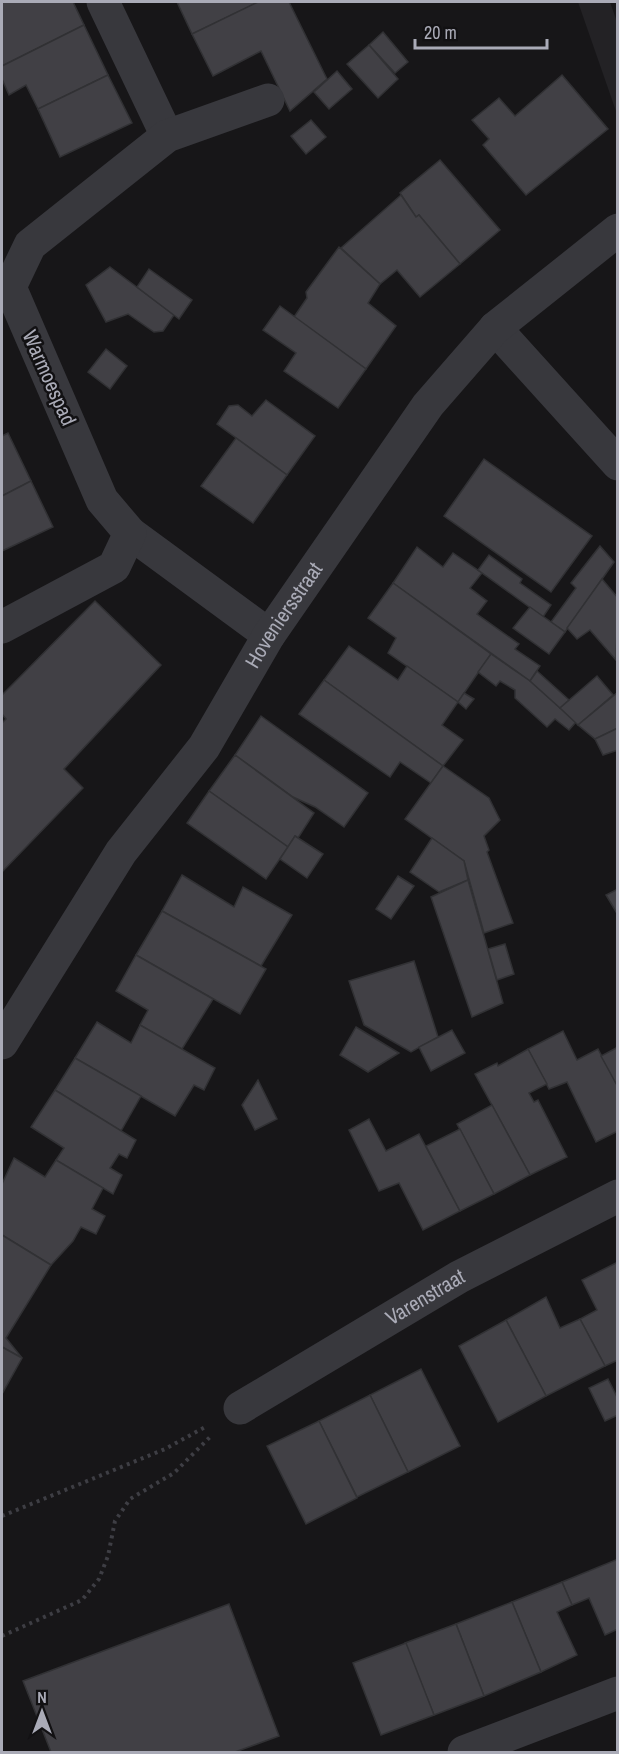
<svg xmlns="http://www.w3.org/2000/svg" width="619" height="1754" font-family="'Archivo Narrow',sans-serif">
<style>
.built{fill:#232225}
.building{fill:#414045;stroke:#313134;stroke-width:1.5}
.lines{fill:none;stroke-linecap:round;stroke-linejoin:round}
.path{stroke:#3e3e44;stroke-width:4;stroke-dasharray:3 4.5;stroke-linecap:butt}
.minor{stroke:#38383d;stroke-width:33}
.labels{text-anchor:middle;stroke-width:5;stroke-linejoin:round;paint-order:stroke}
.street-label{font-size:21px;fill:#aaabb7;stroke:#121113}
</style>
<rect width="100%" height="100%" fill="#171618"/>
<polygon class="built" points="578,2 610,2 617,22 617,114"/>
<g class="building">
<polygon points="2,2 73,2 84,25 2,66"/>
<polygon points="177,2 258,2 192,34"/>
<polygon points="258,2 289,2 327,79 290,111 261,51 213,76 192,34"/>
<polygon points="84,25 108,75 38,109 26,85 9,95 2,79 2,66"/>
<polygon points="383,32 408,62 395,73 369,45"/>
<polygon points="369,45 398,79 378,98 347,64"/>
<polygon points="337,71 352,89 329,109 314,92"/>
<polygon points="108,75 132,123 60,157 38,109"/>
<polygon points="562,75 608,129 526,195 483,145 489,139 472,120 499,98 515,116"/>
<polygon points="311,120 326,137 306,154 291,136"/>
<polygon points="440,160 500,230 460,264 419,215 416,217 400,193"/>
<polygon points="401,195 416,217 419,215 460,264 420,297 397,270 380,284 341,248"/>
<polygon points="339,247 380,284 368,303 396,326 366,369 294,317 307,298 306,292"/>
<polygon points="110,267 174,315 163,331 154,332 128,314 106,322 86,285"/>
<polygon points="149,269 192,300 179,319 137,287"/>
<polygon points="280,306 366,369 338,408 284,371 296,353 263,330"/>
<polygon points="106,349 127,366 110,389 88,372"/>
<polygon points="266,400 315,436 287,475 217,424 229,406 238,405 252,416"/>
<polygon points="8,433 31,481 2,496 2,436"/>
<polygon points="236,438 287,475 253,523 201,486"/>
<polygon points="484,459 592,536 551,592 444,516"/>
<polygon points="31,481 53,527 2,551 2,496"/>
<polygon points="600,546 614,562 565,632 551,622 576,588 571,583"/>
<polygon points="417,547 443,567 453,553 482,573 470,588 487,601 477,614 519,644 515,649 540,666 530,681 393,583"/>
<polygon points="489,555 522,579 520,583 551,605 543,617 478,570"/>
<polygon points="602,579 618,598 616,660 590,630 577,639 567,628"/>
<polygon points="393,583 491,654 458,702 388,653 396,638 368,618"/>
<polygon points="95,601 161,665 64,769 83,788 2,872 2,723 6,719 2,714 2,695"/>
<polygon points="530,607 565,632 549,654 513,628"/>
<polygon points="349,646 398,680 407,666 458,702 442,725 463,740 443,766 324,680"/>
<polygon points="491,654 530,681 576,722 569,730 555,719 547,727 515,698 515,690 500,681 496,686 478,672"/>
<polygon points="537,671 569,700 560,708 530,681"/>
<polygon points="597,676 613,695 578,725 560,708"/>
<polygon points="324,680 443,766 431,783 400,762 390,777 299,714"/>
<polygon points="618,692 618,728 595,739 578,725"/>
<polygon points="464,693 474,699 466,709 458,702"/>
<polygon points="261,716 368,793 344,827 315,807 293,797 235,755"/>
<polygon points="618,728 618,750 603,755 595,739"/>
<polygon points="235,755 314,813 298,838 295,836 288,847 209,791"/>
<polygon points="443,766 489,798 500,820 484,836 489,850 487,852 513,923 484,933 464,861 405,819"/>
<polygon points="209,791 288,847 266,879 187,823"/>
<polygon points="295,836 323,854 307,878 280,859"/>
<polygon points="432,838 464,861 468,880 439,892 410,872"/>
<polygon points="182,875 234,907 243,887 292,915 261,966 162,911"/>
<polygon points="398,876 414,886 391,919 376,909"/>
<polygon points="468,880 503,1003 472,1017 431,897"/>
<polygon points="618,889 618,915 606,895"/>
<polygon points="162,911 266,969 240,1014 136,955"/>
<polygon points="505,944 514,974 497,980 488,949"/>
<polygon points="136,955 213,999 182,1049 140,1025 148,1010 116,991"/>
<polygon points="414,961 438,1037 411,1052 364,1025 349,981"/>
<polygon points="97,1022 131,1043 140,1025 215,1068 204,1090 194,1085 175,1116 75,1058"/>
<polygon points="356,1027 399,1053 368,1072 340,1055"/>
<polygon points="452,1030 465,1053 431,1071 419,1047"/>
<polygon points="563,1031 577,1060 598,1049 618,1087 618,1131 596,1142 567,1082 549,1089 528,1049"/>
<polygon points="618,1047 618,1087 601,1056"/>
<polygon points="528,1049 547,1084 529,1093 534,1102 538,1100 567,1157 530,1175 475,1074 497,1063 498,1066"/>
<polygon points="75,1058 141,1096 121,1131 55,1090"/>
<polygon points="258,1080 277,1119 255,1130 242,1105"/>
<polygon points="55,1090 136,1140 127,1158 119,1154 110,1168 122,1175 113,1194 56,1160 64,1148 31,1127"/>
<polygon points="492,1105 530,1175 494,1194 457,1124"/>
<polygon points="369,1119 386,1151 419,1134 460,1211 423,1230 399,1183 379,1191 349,1130"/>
<polygon points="460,1129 494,1194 460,1211 426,1146"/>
<polygon points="14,1158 45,1177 56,1160 103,1188 92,1209 105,1216 96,1234 81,1227 73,1241 51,1265 2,1235 2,1184"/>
<polygon points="2,1235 51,1265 6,1338 22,1358 2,1347"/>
<polygon points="618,1262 618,1360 605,1366 580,1319 597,1310 582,1280"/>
<polygon points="546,1297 560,1328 580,1319 605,1366 546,1396 506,1320"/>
<polygon points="506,1320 546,1396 498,1422 459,1346"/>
<polygon points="2,1347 22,1358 2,1394"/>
<polygon points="421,1369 460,1446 408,1472 370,1395"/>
<polygon points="608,1379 618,1399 618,1415 605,1421 589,1388"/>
<polygon points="370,1395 408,1472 357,1497 319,1421"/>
<polygon points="319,1421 357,1498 306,1524 267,1446"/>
<polygon points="618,1559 618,1629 605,1635 589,1598 572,1605 562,1582"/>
<polygon points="562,1582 572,1605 557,1612 577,1655 541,1672 512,1602"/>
<polygon points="512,1602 541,1672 484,1696 456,1624"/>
<polygon points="229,1604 279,1736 235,1752 51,1752 23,1681"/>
<polygon points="456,1624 484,1696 434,1715 405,1643"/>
<polygon points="406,1643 434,1715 381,1735 353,1663"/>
</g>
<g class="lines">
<g class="path">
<polyline points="2,1516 165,1449 207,1426"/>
<polyline points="2,1636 82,1600 99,1579 108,1556 115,1521 130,1499 174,1473 211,1436"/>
</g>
<g class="minor">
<polyline points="103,2 167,136"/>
<polyline points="495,328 618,464"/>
<polyline points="130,533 269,635"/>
<polyline points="2,627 114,567 130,533 102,500 10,287 30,245 167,136 268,100"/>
<path id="s1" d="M2,1043L121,852L204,747L269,635L428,405L495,328L618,230"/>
<path id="s2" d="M240,1408L459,1277L618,1196"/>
<polyline points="464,1752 618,1693"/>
</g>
</g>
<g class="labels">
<g class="street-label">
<text transform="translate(49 378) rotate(66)" y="7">Warmoespad</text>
<text dy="7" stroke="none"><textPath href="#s1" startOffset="513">Hoveniersstraat</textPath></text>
<text dy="7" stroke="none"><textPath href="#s2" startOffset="216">Varenstraat</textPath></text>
</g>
</g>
<rect width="619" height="1754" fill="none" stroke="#aaabb7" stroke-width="6"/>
<g transform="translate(42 1712)" stroke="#121113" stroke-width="4.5" paint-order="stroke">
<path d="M0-4.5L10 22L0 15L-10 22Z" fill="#aaabb7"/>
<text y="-9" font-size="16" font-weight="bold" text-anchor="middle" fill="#aaabb7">N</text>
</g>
<path d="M415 39v9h132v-9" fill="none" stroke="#aaabb7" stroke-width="3"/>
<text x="424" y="39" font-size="18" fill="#aaabb7" stroke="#121113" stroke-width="4.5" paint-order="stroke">20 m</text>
</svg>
